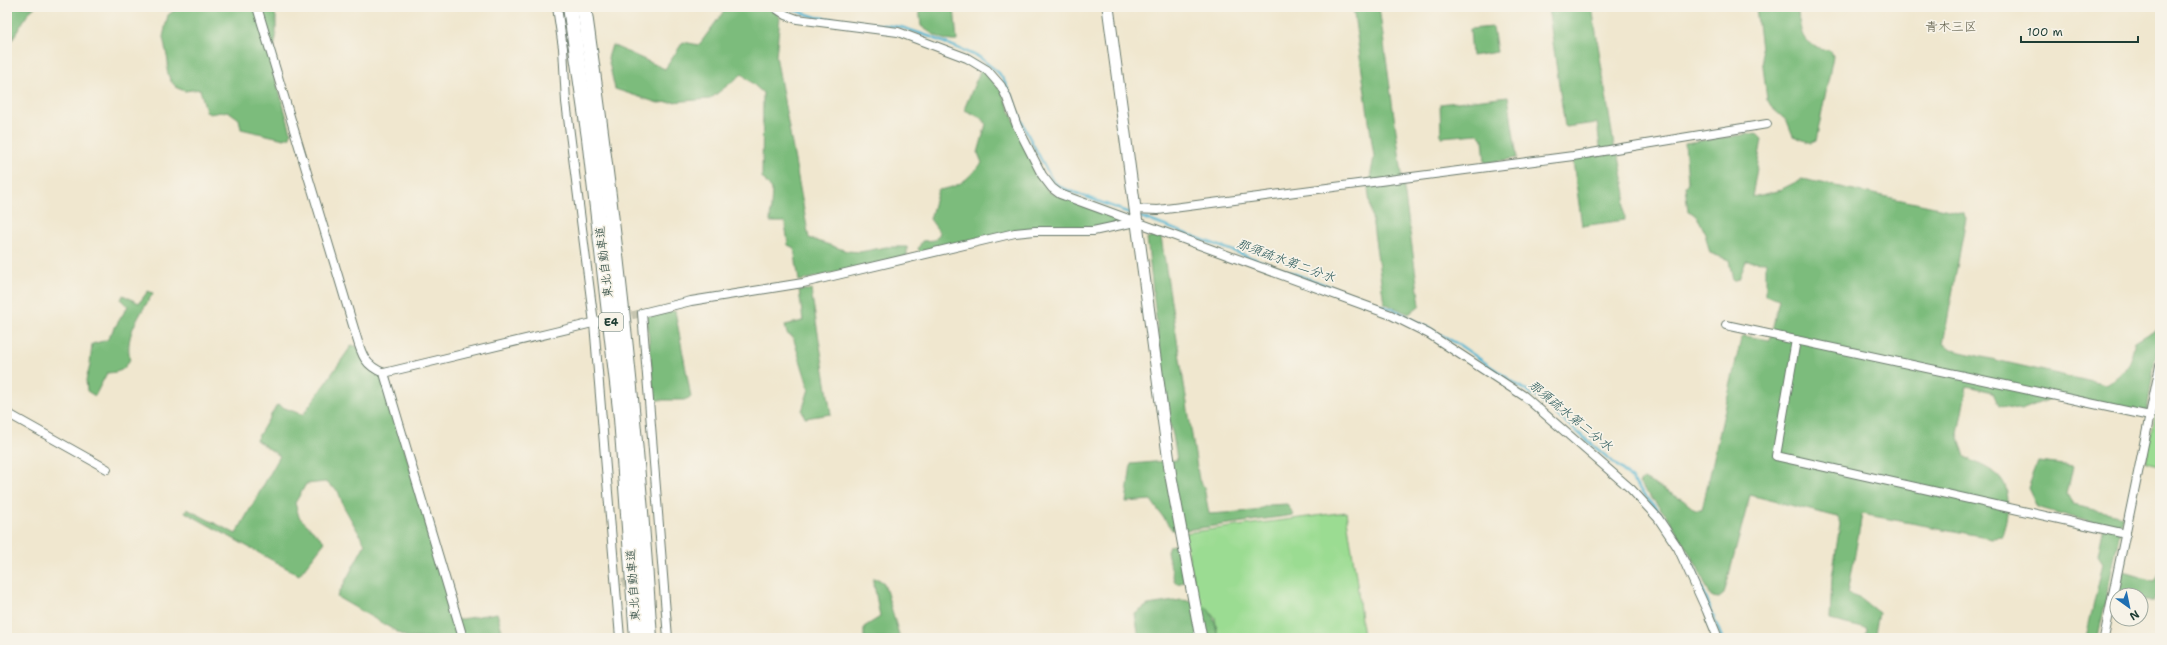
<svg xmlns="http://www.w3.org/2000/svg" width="2167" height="645" font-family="'Shantell Sans','Klee One',sans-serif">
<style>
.green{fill:#9bdc92;stroke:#5d8c63}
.forest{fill:#7cbc7c;stroke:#4e7c58}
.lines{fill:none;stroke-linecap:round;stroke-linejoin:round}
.stream{stroke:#53b6d2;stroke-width:2.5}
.street-tunnel{stroke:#c6c5b0;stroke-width:8;stroke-dasharray:8 4;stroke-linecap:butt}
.street-casing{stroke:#68786a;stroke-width:10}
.secondary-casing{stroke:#68786a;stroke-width:13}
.highway-casing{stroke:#68786a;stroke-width:16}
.street{stroke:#fff;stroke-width:8}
.secondary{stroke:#fff;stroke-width:11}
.highway{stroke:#fff;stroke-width:14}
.labels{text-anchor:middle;stroke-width:3.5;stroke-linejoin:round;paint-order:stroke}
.shield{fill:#f7f3e8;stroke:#60746a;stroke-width:1}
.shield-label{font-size:11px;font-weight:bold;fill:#1f3d34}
.street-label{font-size:12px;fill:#1f3d34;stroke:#f7f3e8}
.neighbourhood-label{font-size:13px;fill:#5f5e4a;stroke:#f7f3e8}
.water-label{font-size:13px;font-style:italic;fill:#2c5b5c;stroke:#f7f3e8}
</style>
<rect width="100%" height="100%" fill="#f7f3e8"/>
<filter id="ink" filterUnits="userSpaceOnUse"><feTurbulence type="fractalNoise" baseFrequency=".025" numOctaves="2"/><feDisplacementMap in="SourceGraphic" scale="8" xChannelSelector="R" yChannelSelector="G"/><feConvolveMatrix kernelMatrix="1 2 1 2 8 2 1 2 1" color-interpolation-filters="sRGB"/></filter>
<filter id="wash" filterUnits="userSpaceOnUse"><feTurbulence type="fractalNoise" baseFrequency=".012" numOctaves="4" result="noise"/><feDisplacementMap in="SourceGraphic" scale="16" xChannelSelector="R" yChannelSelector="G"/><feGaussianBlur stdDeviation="0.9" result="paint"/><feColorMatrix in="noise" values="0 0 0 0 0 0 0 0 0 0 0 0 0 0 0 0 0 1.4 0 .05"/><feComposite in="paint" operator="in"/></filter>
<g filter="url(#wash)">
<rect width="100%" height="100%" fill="#f0e7cf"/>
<g class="green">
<polygon points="2154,415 2160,416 2160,466 2146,463"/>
<polygon points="1346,512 1357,583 1363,638 1218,638 1215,617 1198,601 1184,533"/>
</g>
<g class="forest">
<polygon points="16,7 35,7 29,12 7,48 7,14"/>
<polygon points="179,7 272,7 276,17 276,38 271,63 291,132 290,137 284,139 241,129 239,119 228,111 209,114 206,111 200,89 185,91 177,88 170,80 167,70 168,61 163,37 168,15"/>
<polygon points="727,7 770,7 780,17 776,56 809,238 847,251 860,252 886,247 907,247 907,256 799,281 794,248 788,245 785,222 770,222 772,190 762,177 763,93 742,74 710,99 658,103 615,89 608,58 612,45 665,69 683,42 699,45"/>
<path d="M919,7H954L957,41C946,43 930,33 921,26Z"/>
<polygon points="1353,7 1379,7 1420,305 1409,314 1384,303 1368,189 1374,157"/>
<polygon points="1548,7 1592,7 1615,152 1619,156 1626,194 1624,205 1625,220 1582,226 1573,161 1575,158 1601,154 1597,123 1565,127"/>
<path d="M1756,7H1797C1802,36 1799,44 1831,51L1833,56L1816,141L1811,143L1793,136L1787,121L1771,107L1767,100Z"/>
<polygon points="1493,27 1497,52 1472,56 1470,29"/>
<path d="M981,69L1001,90L1037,173L1049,192L1119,219L1121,222L1092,229H1035L921,253L918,249L922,241L935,240L940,233L930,219L938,190C961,187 967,179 982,163L978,153L986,124L981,118L965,110V107Z"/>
<polygon points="1508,96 1517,158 1485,163 1483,139 1478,134 1441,137 1440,104"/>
<path d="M1756,133L1762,139L1752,197L1778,191L1802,179L1963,213L1966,218L1943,344L1956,351L2106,385C2127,373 2129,364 2135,342L2160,327L2147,412L2052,398L2021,410L1999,405L1993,392L1967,386L1958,434L1965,457C1975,462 1986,467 1995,473C2015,487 2007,517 2002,537L1992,538L1862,514L1848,594L1861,599L1879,613L1874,638H1865L1867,629L1830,620L1832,577L1840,524L1838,517L1750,495L1724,594L1719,598L1711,597L1698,568L1670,520L1639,483L1644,479L1683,500L1695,510H1702L1741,339L1744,336L1770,340L1779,299L1766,295V262L1746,261L1739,279L1733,281L1729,260L1710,253C1706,239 1703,216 1688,211L1685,187L1688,182L1685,143Z"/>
<polygon points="1161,237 1199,480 1204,487 1209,514 1254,511 1269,505 1287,504 1294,515 1186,530 1172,530 1151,500 1126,502 1131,464 1177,460 1173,435 1167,414 1147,238"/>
<polygon points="799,290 811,290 831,414 805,418 802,411 809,389 793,337 787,334 785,325 803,321"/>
<path d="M148,291L153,293C141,314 124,334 130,359C124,371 120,372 107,373L95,396L87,391L86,380L90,365L92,344L107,340L128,306L121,300L123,295L139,303Z"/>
<polygon points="675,311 691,397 684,400 654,400 647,316"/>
<polygon points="352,345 358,347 382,374 456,620 497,613 504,638 408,638 337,597 365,544 344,507 338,491 326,482 306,484 295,503 299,517 325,542 299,575 185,512 187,509 236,534 280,456 256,440 277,405 303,415"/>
<polygon points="2038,462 2073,466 2067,494 2073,505 2123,516 2098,638 2086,638 2103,563 2098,555 2104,526 2037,507 2028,488"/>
<polygon points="1178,544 1184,582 1177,584 1174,580 1167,552 1169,546"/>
<polygon points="2160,570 2160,588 2154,601 2141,601 2141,595 2118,595 2123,572 2154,581"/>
<polygon points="873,579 878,579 884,583 900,638 864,638 864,627 880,617"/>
<path d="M1181,600C1209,602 1214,612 1218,638H1139L1135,614L1148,605Z"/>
</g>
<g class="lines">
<g class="stream">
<polyline points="784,7 816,17 901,27 931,37 979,57 999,73 1006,84 1027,133 1052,180 1060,187 1132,214"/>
<polyline points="1138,216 1399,312 1458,344 1538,399 1627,474 1669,524 1694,568 1722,638"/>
</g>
</g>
</g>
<g filter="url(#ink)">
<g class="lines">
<g class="street-tunnel">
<polyline points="620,318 642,313"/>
<polyline points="622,583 658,577"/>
</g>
<g class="street-casing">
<g id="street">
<path d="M257,7L355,332C361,352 363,365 384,373L601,321"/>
<polyline points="557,7 563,48 566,102 594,323 620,638"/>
<polyline points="774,7 786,15 797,19 898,32 967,58 987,70 1001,86 1007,98 1017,126 1042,175 1052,188 1060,194 1391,315 1429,334 1524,396 1631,489 1658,518 1678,548 1707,611 1718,638"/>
<polyline points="1134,209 1158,210 1573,156 1767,124"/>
<polyline points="1726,325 2150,416"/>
<polyline points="1796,340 1776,456 2126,534"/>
<polyline points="384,373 463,638"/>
<polyline points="7,413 107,469"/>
<polyline points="668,638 642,313 691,301 803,283 1015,233 1035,231 1093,231 1135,222"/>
<polyline points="2104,638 2160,366"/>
</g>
</g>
<g class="secondary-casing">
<polyline id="secondary" points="1108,7 1171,477 1201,638"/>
</g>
<g class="highway-casing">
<g id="highway">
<polyline points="570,7 589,138 621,418 637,638"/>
<path d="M584,7C614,217 637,427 650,638"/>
</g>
</g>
<use href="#street" class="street"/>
<use href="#secondary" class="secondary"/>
<use href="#highway" class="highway"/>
</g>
</g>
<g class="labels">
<rect class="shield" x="599" y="313" width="24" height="18" rx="3"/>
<g class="shield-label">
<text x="611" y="326">E4</text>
</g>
<g class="street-label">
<text transform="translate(604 262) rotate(-97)" y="4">東北自動車道</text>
<text transform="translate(633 585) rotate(-94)" y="4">東北自動車道</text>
</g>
<g class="neighbourhood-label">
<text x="1951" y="31">青木三区</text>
</g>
<g class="water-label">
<text transform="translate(1286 260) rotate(20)" y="5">那須疏水第二分水</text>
<text transform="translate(1571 415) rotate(39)" y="5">那須疏水第二分水</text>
</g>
</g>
<rect width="2167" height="645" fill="none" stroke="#f7f3e8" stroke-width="24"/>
<g transform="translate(2129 607) rotate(147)"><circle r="19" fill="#f7f3e8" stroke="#a1aaa0"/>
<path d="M0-3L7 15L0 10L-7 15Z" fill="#1f6fb2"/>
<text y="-6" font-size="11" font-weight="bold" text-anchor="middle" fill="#1f3d34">N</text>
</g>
<path d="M2021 36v6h117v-6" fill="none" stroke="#1f3d34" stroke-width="2"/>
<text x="2027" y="36" font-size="12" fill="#1f3d34" stroke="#f7f3e8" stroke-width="3" paint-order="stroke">100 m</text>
</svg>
